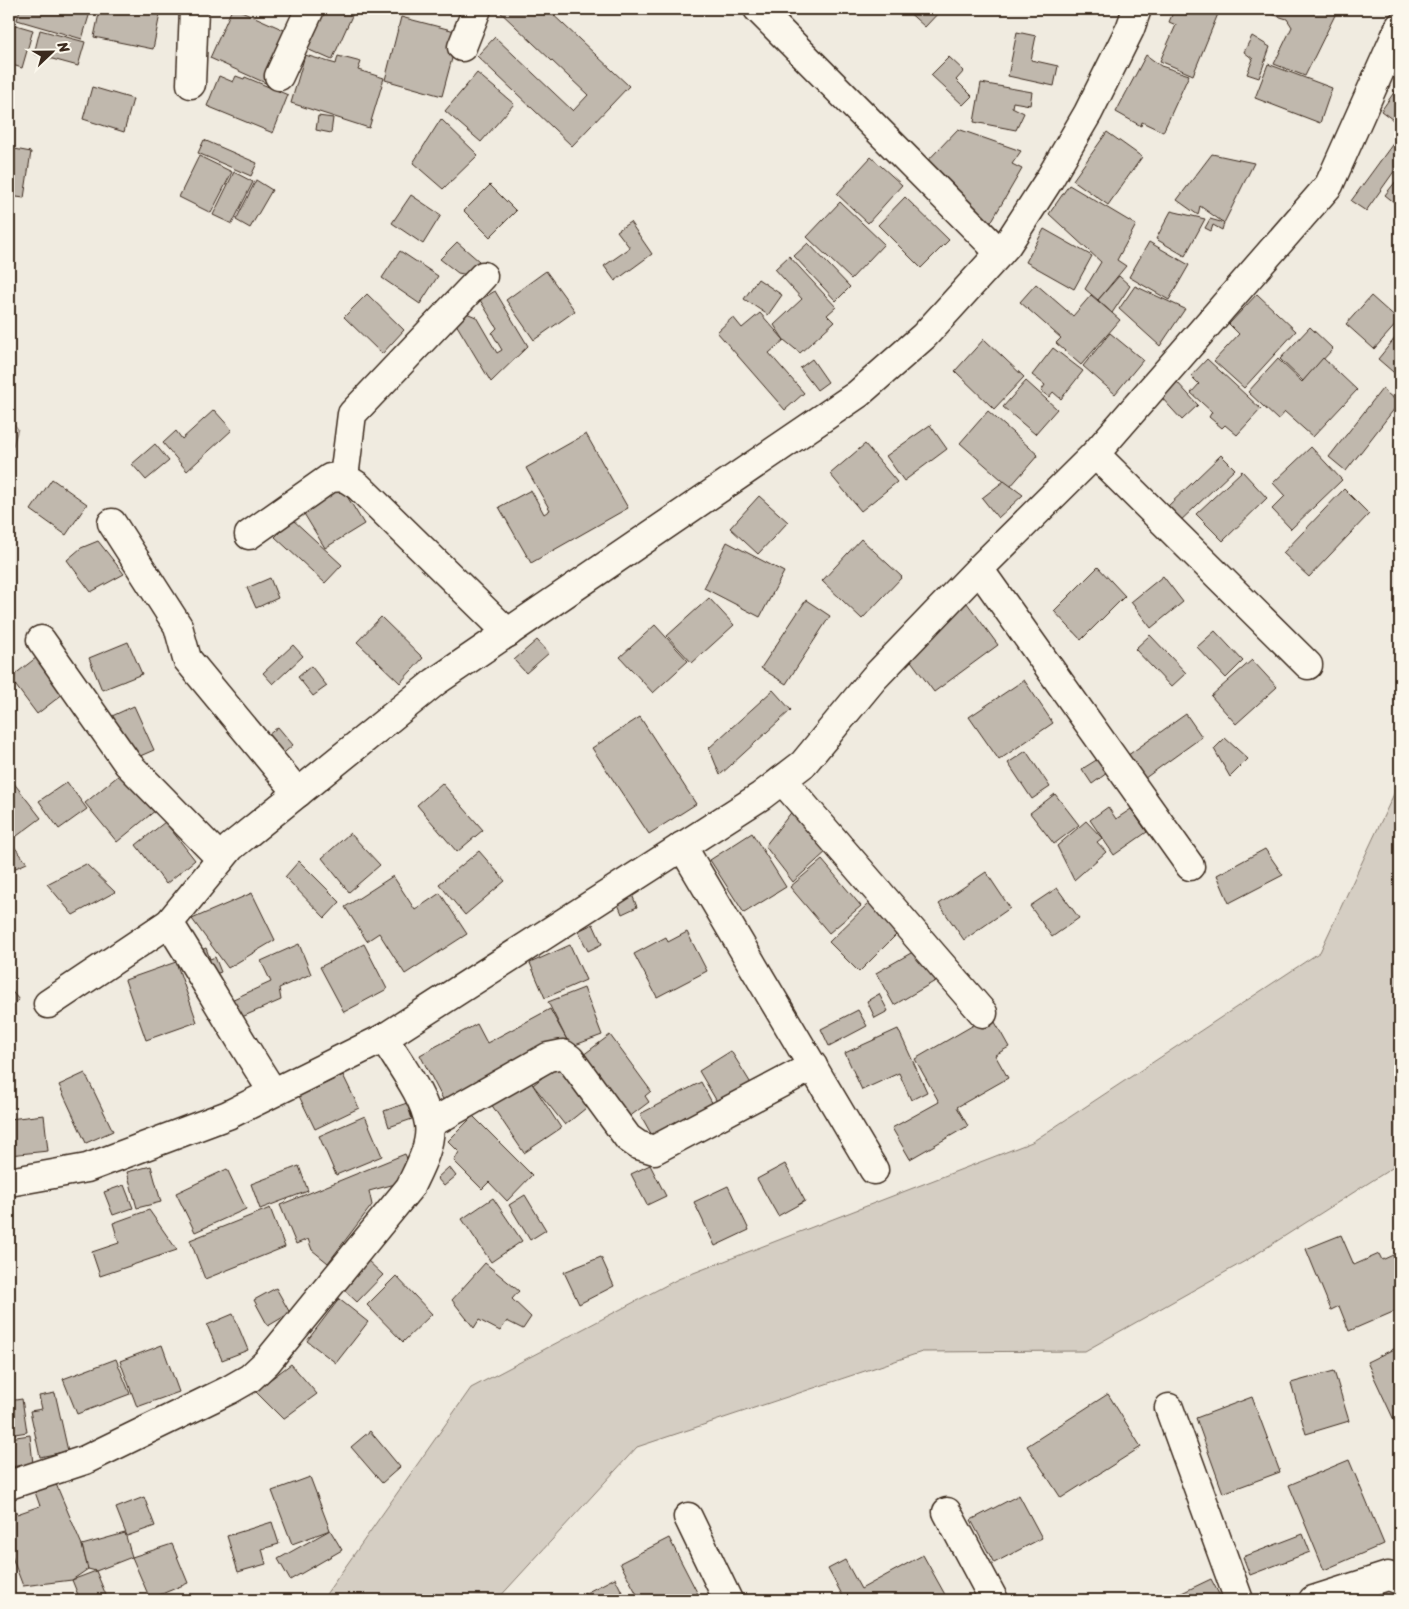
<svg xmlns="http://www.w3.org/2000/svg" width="1409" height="1609" font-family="Sriracha,sans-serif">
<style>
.green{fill:#d5cec3;stroke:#887c70}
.building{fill:#c0b8ad;stroke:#3b2a1e}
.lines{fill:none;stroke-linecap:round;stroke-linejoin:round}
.street-casing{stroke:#3b2a1e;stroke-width:31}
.street{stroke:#fbf7ec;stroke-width:28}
</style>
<rect width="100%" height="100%" fill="#f0ebe0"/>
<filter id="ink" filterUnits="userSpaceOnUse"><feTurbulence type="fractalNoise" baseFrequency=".02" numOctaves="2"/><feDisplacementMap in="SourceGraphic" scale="10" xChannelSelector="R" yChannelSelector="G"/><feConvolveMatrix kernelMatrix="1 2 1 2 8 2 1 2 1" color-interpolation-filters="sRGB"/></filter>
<g filter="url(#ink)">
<g class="green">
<polygon points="9,418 18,429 9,459"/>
<polygon points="1400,781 1400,1163 1247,1260 1085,1351 922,1352 637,1447 497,1600 322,1600 471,1388 678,1279 1032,1142 1320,952"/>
</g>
<g class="building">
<polygon points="20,9 91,9 82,39 17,20"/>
<polygon points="100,9 161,9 153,49 94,37"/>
<polygon points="232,9 237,9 293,34 270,85 210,58"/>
<polygon points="314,9 355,9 332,60 298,45"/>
<polygon points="497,9 547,9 629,86 572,146 477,56 495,37 573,111 588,95"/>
<polygon points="905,9 942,9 925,27"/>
<polygon points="1171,9 1220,9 1193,75 1160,61 1176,25 1169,22 1174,10"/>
<polygon points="1262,9 1338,9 1305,76 1274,64 1292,27 1287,19 1261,11"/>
<polygon points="401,17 459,32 442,96 385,80"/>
<polygon points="9,23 33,30 22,68 9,64"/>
<polygon points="40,30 85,42 78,66 34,54"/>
<polygon points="1017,32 1036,36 1031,60 1058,66 1054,86 1008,76"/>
<polygon points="1252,36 1270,47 1259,78 1247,74 1253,59 1244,52"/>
<polygon points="305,55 336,64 338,56 361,62 358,70 384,78 369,128 291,103"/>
<polygon points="1146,55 1161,66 1189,75 1163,132 1142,122 1141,126 1116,112"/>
<polygon points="949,57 964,71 956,80 972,96 963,105 931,75"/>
<polygon points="1268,64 1332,88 1320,123 1255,98"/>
<polygon points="477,73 514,104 481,142 445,111"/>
<polygon points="219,76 233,82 236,76 244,79 245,77 288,95 273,133 207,106"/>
<polygon points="981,83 1032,92 1030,105 1013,102 1012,107 1024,113 1016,130 974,122"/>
<polygon points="92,87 133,99 124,132 83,119"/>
<polygon points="1395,91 1400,95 1400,125 1381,111"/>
<polygon points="318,116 333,118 331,133 316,130"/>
<polygon points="441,119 478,155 443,189 413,163"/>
<polygon points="958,129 1021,151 1012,164 1022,169 990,224 982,227 918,171"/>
<polygon points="1107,132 1142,157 1108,205 1073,180"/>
<polygon points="1400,134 1400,163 1366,211 1351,201"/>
<polygon points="204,140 257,163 251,176 198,153"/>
<polygon points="9,148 31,152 24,198 9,196"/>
<polygon points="1212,154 1254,163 1224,223 1200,206 1198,215 1177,200"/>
<polygon points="199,156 232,172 211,213 179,197"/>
<polygon points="871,157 902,185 868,223 837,194"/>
<polygon points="234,172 253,182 232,224 213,215"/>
<polygon points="1400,176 1400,207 1385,195"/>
<polygon points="256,180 272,190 250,228 236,220"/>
<polygon points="490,185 516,211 490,237 464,211"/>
<polygon points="1069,185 1136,225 1117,260 1126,266 1098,300 1085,289 1101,262 1049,214"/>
<polygon points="411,195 441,215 423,244 392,223"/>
<polygon points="905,197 949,240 921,268 878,225"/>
<polygon points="840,202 884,244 851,279 807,237"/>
<polygon points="1171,211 1205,219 1185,256 1156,239"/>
<polygon points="1210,219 1224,223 1222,230 1213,225 1211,231 1205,228"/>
<polygon points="630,222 652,254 615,281 604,266 630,248 617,231"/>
<polygon points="1044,229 1092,256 1074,289 1026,262"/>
<polygon points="457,242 479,261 468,275 458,273 440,259"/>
<polygon points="1149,242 1189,265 1169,300 1129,277"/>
<polygon points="808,243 850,287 836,301 794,256"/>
<polygon points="400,251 438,276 420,304 382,278"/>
<polygon points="789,256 836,307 827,315 834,322 800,353 784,340 774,325 802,299 775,269"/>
<polygon points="546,271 575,311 534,340 506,300"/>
<polygon points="1119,276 1130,286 1112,313 1098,300"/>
<polygon points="758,279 782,295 768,315 744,299"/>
<polygon points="1036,284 1073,316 1091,295 1120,320 1081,365 1056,343 1061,338 1020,302"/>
<polygon points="1135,286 1185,309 1160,346 1119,309"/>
<polygon points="495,291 528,346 491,382 453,319 464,312 476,317 497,353 502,350 492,333 497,328 480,300"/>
<polygon points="367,294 404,330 382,354 344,317"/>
<polygon points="1257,294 1296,331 1244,388 1214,361 1239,334 1229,324"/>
<polygon points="1371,296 1399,321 1374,349 1346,324"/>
<polygon points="760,313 784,340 769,353 804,393 785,410 717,332 733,317 742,328"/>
<polygon points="1310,327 1333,349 1303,381 1280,359"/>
<polygon points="1110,333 1143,360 1115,394 1083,366"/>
<polygon points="1396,337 1400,340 1400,378 1378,359"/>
<polygon points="984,339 1024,377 994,409 955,371"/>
<polygon points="1053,348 1083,371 1061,399 1053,392 1049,397 1041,391 1045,385 1032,375"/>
<polygon points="1323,358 1357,390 1313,437 1285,412 1278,420 1248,392 1278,359 1302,382"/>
<polygon points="812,359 828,382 817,390 800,368"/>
<polygon points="1207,359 1261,409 1237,435 1225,425 1222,428 1209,417 1212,412 1191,393 1199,384 1191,376"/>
<polygon points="1026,381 1057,409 1035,434 1003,407"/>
<polygon points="1177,382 1198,405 1182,420 1161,397"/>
<polygon points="1382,389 1399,403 1346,471 1329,457"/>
<polygon points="214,410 232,430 187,471 163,443 176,431 182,439"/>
<polygon points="988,411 1038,455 1010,487 960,443"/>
<polygon points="930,425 947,449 904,481 886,456"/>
<polygon points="586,434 628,508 531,563 499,507 531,490 544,514 550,510 526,468"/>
<polygon points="155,444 169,461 146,480 132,464"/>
<polygon points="865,444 897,482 861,511 830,474"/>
<polygon points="1311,447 1342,480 1291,529 1272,509 1285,496 1273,483"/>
<polygon points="1221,455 1235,469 1176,525 1167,507"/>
<polygon points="1242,471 1267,498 1223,541 1196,514"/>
<polygon points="52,479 87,504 66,535 31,510"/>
<polygon points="1004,481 1023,495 998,518 982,498"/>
<polygon points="342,488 364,524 325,548 303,512"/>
<polygon points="1344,489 1369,514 1309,577 1283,553"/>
<polygon points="759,496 788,522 758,554 730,528"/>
<polygon points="292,519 342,565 325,583 275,537"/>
<polygon points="861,539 902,577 862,619 822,581"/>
<polygon points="98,541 124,574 91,592 67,560 81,548"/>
<polygon points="727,542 784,572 760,617 704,588"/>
<polygon points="1098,567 1125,596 1081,640 1054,611"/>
<polygon points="1163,576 1183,602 1151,628 1131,602"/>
<polygon points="270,578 278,598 256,608 247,588"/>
<polygon points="709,598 734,625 692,663 667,636"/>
<polygon points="806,600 830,616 786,684 761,668"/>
<polygon points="967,603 998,645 934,692 903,650"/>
<polygon points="381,617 423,658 400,683 357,642"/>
<polygon points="655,625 688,661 653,693 620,657"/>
<polygon points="1215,631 1243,661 1226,678 1197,647"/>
<polygon points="1150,635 1186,673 1171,687 1135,649"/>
<polygon points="537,640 549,653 526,673 514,660"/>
<polygon points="128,642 142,674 102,690 89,658"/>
<polygon points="293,645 303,656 273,684 263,673"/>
<polygon points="41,654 68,690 37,714 10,678"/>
<polygon points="1252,660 1277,687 1236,724 1211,696"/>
<polygon points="9,665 15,670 9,678"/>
<polygon points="311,666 327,686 313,696 298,677"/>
<polygon points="1024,680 1053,723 999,760 969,717"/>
<polygon points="773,690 791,710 720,775 709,748"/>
<polygon points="134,706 154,750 131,760 112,716"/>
<polygon points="1186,714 1202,737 1141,781 1124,758"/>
<polygon points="640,717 696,804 649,834 592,748"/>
<polygon points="278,727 293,745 278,758 262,740"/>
<polygon points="1225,738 1248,759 1230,777 1214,749"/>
<polygon points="1026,751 1050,787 1032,799 1008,763"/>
<polygon points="1098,759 1107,773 1092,784 1082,769"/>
<polygon points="124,771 156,810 117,842 85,803"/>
<polygon points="9,777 41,818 13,839 9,834"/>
<polygon points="67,782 87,809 59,829 39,801"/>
<polygon points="442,783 483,830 457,852 417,805"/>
<polygon points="1055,794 1079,825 1054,844 1030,813"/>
<polygon points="1108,807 1116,819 1131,809 1147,832 1114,855 1090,820"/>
<polygon points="793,810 828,850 793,882 765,846"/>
<polygon points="1086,821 1102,838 1097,842 1106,852 1074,880 1057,846"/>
<polygon points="165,822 195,860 166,884 136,845"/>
<polygon points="350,833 380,865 349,892 322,858"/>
<polygon points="752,833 786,887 744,913 710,860"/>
<polygon points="9,840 27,863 11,870 9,867"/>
<polygon points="1265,849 1283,875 1229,903 1217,875"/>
<polygon points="479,851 505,881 465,915 439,884"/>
<polygon points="822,860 861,906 829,933 790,887"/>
<polygon points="299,861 340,902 325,918 285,877"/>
<polygon points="86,864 115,892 73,915 47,884"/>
<polygon points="986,872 1010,908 964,940 939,904"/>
<polygon points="393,876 415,910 440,893 467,934 405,974 379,933 367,941 345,907"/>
<polygon points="1057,888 1079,918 1052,937 1030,906"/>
<polygon points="631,892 637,907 622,914 616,899"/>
<polygon points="252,893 275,940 228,968 192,919"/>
<polygon points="872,900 901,930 859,972 829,942"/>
<polygon points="593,924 602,944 588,951 578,931"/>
<polygon points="687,932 707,971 657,997 634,954 666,937 668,942"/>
<polygon points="299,944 311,974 279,988 281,1000 228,1023 220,1005 271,982 261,961"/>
<polygon points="364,944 387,989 344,1012 320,967"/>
<polygon points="570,945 586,980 545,998 530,963"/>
<polygon points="206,948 210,959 215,957 221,972 204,978 194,953"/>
<polygon points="918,949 937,980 894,1005 876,973"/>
<polygon points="176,962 197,1022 146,1040 125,980"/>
<polygon points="9,988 19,1000 9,1009"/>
<polygon points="584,988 602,1035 567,1048 567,1040 548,1002"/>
<polygon points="879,994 888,1011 875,1018 867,1001"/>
<polygon points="550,1009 567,1040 446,1105 420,1055 477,1024 487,1043"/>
<polygon points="858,1010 867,1026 829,1046 821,1029"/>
<polygon points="991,1015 1009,1047 995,1055 1008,1078 957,1107 968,1126 910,1159 892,1128 939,1102 915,1059"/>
<polygon points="898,1029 927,1092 911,1100 899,1073 862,1090 845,1053"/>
<polygon points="610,1035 651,1091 645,1096 649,1102 629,1117 575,1061"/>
<polygon points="731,1051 755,1090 722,1110 699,1071"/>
<polygon points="564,1060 596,1100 565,1125 533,1085"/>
<polygon points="85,1073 113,1131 86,1143 59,1085"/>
<polygon points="343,1075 359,1108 315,1129 299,1096"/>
<polygon points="527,1076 561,1128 524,1153 489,1101"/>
<polygon points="701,1082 717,1112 654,1139 640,1114"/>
<polygon points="407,1103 412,1119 389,1127 384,1111"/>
<polygon points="44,1115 48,1151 9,1155 9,1119"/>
<polygon points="365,1116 382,1156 336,1175 319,1136"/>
<polygon points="473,1116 532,1175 507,1201 489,1182 482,1189 454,1161 459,1152 448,1141"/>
<polygon points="405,1154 410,1165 399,1183 369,1191 372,1205 328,1263 312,1250 308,1239 296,1244 280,1205"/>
<polygon points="785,1164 805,1201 778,1216 757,1179"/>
<polygon points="650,1165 666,1196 647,1205 631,1174"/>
<polygon points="151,1166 161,1202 137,1208 127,1172"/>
<polygon points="299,1166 308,1191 260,1209 251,1184"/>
<polygon points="449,1167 456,1176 444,1186 437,1178"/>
<polygon points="227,1169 246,1209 195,1232 176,1193"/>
<polygon points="124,1185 133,1208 113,1215 104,1192"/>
<polygon points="728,1186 749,1230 715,1246 694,1202"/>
<polygon points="525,1195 546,1230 530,1240 509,1205"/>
<polygon points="493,1198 522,1241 491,1262 462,1219"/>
<polygon points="270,1208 285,1247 205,1279 190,1240"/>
<polygon points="149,1210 177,1250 100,1276 92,1252 119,1243 113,1223"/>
<polygon points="1341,1235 1354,1265 1379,1254 1382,1260 1393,1255 1400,1271 1400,1309 1349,1331 1339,1306 1331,1310 1306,1249"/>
<polygon points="601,1257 614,1286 579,1304 564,1272"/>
<polygon points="365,1258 383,1275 357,1302 339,1285"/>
<polygon points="485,1263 519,1291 512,1299 531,1317 523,1329 507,1321 500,1331 479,1320 474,1328 452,1300"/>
<polygon points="396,1276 432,1314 403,1342 367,1305"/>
<polygon points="276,1288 290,1313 268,1326 254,1300"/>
<polygon points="339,1299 368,1322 336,1363 307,1341"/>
<polygon points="233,1314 248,1350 222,1360 207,1325"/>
<polygon points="162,1345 179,1392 137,1407 120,1361"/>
<polygon points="1400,1346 1400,1433 1367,1362"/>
<polygon points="116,1359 130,1394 77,1414 63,1379"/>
<polygon points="291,1364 317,1394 283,1419 255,1391"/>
<polygon points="1334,1371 1349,1421 1306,1434 1291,1383"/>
<polygon points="55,1393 68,1451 40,1457 30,1411 42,1409 39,1396"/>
<polygon points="1108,1394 1141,1447 1061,1498 1027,1446"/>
<polygon points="1252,1397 1280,1472 1223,1493 1196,1418"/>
<polygon points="22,1399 27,1432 9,1435 9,1401"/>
<polygon points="370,1431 400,1467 382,1483 351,1447"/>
<polygon points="30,1435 33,1464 9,1467 9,1438"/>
<polygon points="1349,1460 1384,1544 1324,1570 1289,1485"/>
<polygon points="310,1477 330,1530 292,1544 272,1491"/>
<polygon points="56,1484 82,1545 88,1569 72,1580 23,1586 9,1549 9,1504 13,1503 17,1514 40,1506 35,1492"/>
<polygon points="1019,1495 1042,1538 994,1563 971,1520"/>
<polygon points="144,1497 155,1526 127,1536 116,1508"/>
<polygon points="272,1522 279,1544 262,1549 266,1564 238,1572 227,1536"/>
<polygon points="330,1530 342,1550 290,1580 278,1559"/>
<polygon points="125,1533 132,1557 96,1571 88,1569 82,1545"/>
<polygon points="1303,1534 1310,1552 1250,1575 1243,1557"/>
<polygon points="669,1538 701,1600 640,1600 620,1563"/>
<polygon points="172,1544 188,1583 150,1599 132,1557"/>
<polygon points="923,1555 948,1600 845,1600 828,1569 845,1560 861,1589"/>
<polygon points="96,1571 108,1600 80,1600 72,1580"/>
<polygon points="615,1578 626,1600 572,1600"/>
<polygon points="1211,1579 1222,1600 1167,1600"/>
</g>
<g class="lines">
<g class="street-casing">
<g id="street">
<polyline points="758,9 1000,253"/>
<polyline points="462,47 477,9"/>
<polyline points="279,76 310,9"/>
<polyline points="191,84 194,9"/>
<polyline points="1095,454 1308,665"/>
<polyline points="344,477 352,414 483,276"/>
<polyline points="112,523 178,626 187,659 298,793"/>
<polyline points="249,535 330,478 344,477 358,486 508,633"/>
<polyline points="979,569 1190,866"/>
<polyline points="41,640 128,764 221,859"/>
<polyline points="782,780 983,1013"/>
<polyline points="682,846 874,1170"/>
<path d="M169,923C205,979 237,1037 273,1092"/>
<polyline points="48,1004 169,923 231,847 435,682 858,394 924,336 1007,245 1049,180 1088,113 1130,29 1137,9"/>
<polyline points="430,1124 548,1057 563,1054 570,1059 628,1138 638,1145 654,1150 813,1066"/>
<polyline points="9,1182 87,1168 228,1115 384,1038 761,796 803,764 874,678 979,569 1095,454 1329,185 1400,26"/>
<polyline points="1169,1408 1239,1600"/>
<path d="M9,1485L85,1460L229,1390L250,1378L267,1362L410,1187C419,1168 432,1145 429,1124C425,1096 398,1062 384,1038"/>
<polyline points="947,1512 994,1600"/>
<polyline points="688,1517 728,1600"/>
<polyline points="1313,1600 1388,1576 1400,1580"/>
</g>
</g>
<use href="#street" class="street"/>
</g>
</g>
<rect width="1409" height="1609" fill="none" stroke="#fbf7ec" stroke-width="30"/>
<rect x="15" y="15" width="1379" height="1579" fill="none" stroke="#3b2a1e" stroke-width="2" filter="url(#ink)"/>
<g transform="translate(52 52) rotate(68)" stroke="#fbf7ec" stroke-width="4" paint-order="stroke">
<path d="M0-4L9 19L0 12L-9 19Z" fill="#3b2a1e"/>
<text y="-8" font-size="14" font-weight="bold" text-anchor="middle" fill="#3b2a1e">N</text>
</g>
</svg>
